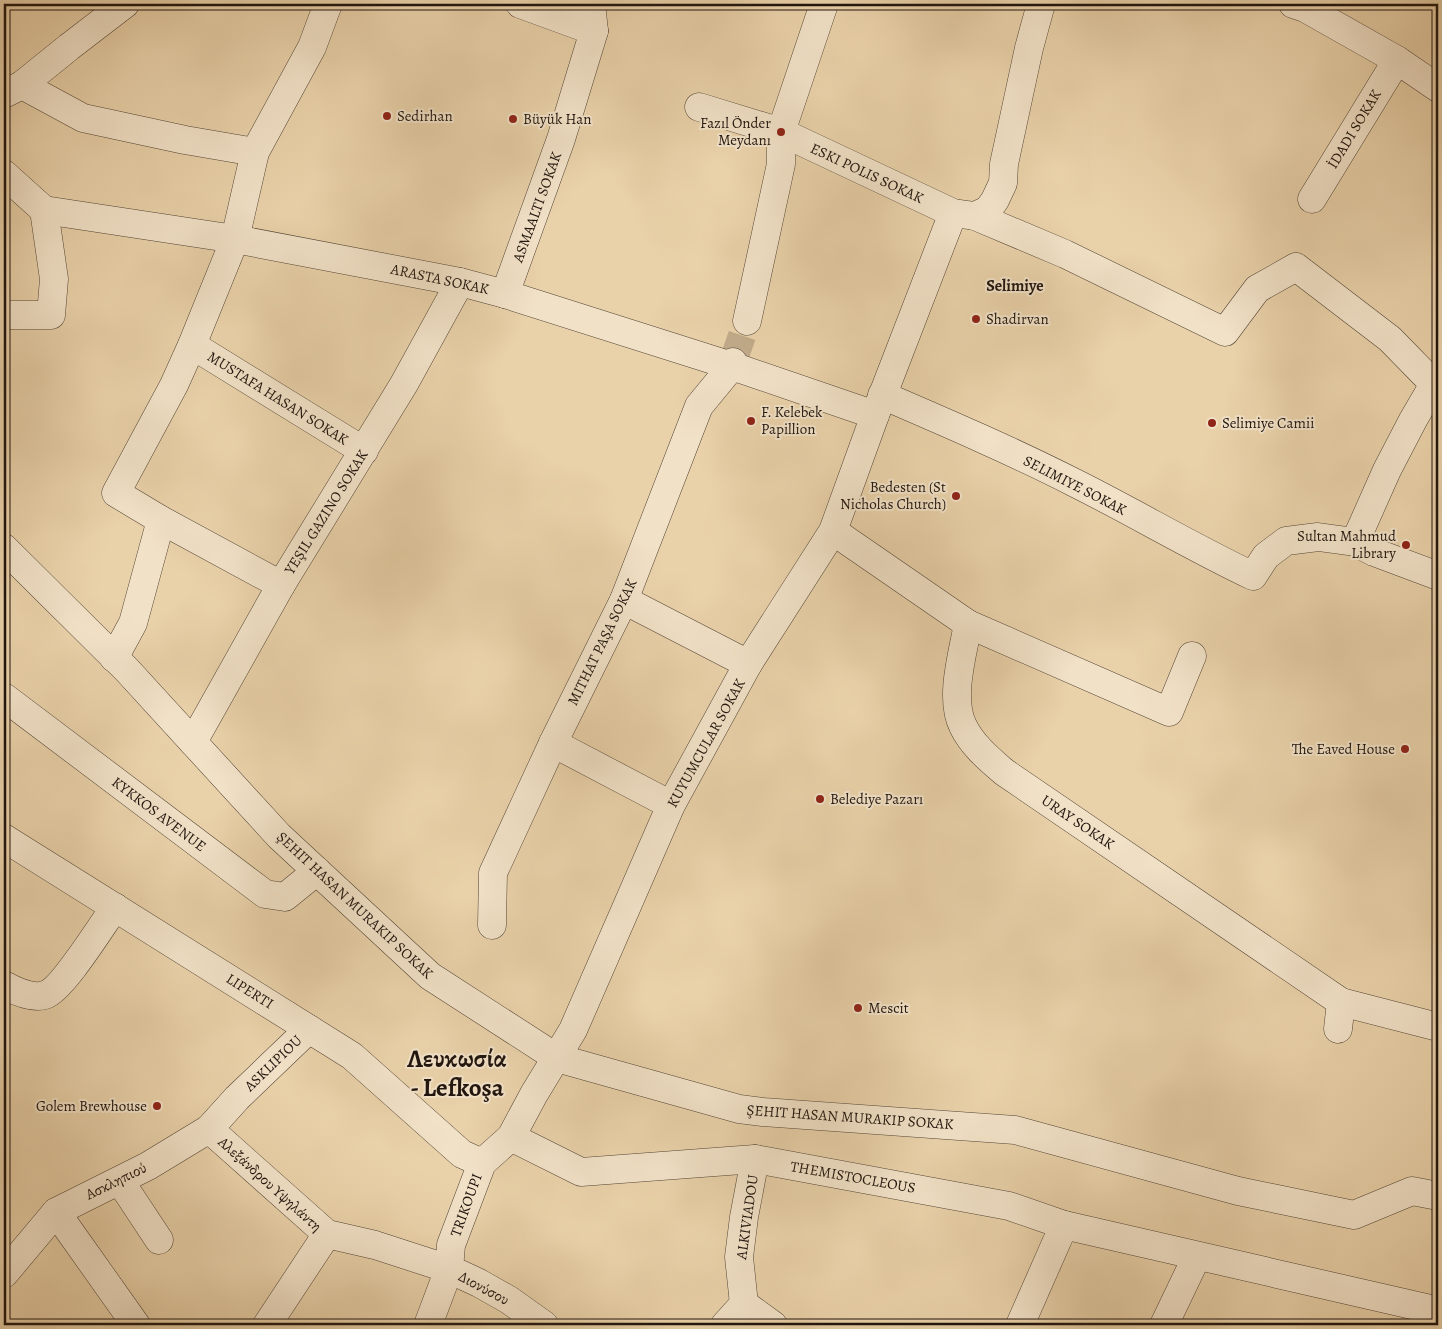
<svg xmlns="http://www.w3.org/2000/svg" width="1442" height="1329" font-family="Alegreya,serif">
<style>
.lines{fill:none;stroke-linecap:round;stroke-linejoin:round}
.minor-tunnel{stroke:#c1ab8a;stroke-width:28;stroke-dasharray:28 14;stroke-linecap:butt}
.minor-casing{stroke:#524435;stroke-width:29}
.minor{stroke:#f1e1c7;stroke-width:28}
.poi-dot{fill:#8f2418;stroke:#f1e1c7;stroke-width:2}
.labels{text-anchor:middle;stroke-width:4;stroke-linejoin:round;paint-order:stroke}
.poi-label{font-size:15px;fill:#20150e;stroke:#f1e1c7;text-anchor:start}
.street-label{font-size:15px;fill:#20150e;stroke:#f1e1c7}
.neighbourhood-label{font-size:16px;font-weight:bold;fill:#20150e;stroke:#f1e1c7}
.town-label{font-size:25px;font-weight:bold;fill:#20150e;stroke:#f1e1c7}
</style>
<rect width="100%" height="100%" fill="#e9d1a9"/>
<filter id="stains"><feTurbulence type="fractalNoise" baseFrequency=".004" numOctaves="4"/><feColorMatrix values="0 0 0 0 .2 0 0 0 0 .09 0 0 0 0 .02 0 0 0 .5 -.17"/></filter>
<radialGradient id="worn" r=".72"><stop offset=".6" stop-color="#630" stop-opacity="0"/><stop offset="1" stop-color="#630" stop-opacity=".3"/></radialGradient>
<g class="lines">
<polyline class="minor-tunnel" points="733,362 747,321"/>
<g class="minor-casing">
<g id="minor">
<polyline points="520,4 594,31"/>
<polyline points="1293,4 1305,8 1397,60 1438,88"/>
<polyline points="22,85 83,118 185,140 255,152"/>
<polyline points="4,94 22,85 69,47 125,4"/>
<polyline points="699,107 781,132 953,213 975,216 988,210 995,200 1003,183 1004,164 1029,48 1041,4"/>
<polyline points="4,174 44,210 235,239 460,282 505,294 732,366 875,415"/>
<polyline points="1312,199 1397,60"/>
<polyline points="975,216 1065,254 1225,332 1257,289 1296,267 1390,339 1434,384 1438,392"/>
<polyline points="505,294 561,139 594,31 591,4"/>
<polyline points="4,315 51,315 54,279 44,210"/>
<polyline points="747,321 781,164 781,132 824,4"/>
<polyline points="192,345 364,451"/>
<path d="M882,395C947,423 1012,451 1075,483C1135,513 1192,547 1253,576L1266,556L1286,541L1318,537L1355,542L1374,552L1438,576"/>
<polyline points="833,531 968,624 1169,712 1192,656"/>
<polyline points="1355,542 1387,470 1413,420 1434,384"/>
<polyline points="4,548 127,670 279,836 430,976 557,1058 739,1109 763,1112 1015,1130 1238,1191 1354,1215 1412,1191 1438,1196"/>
<polyline points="281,585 161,520 116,493 174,385 192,345 235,239 255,152 312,47 328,4"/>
<polyline points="624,600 748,664"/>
<path d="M968,624C963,653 949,698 963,726C972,745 989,759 1004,772L1341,1002L1438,1027"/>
<polyline points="114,658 133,623 161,520"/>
<polyline points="4,697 265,894 285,897 317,871"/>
<polyline points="193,742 281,585 404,384 460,282"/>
<polyline points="553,743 671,805"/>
<polyline points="4,838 352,1056 462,1154 482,1163"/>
<polyline points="492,925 493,873 553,743 624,600 699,406 732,366 733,362"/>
<path d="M4,985C15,991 32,999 45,995C62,990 102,925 115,907"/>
<polyline points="1338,1029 1341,1002"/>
<polyline points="209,1129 327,1234 375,1245 449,1269 479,1283 509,1300 544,1325"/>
<polyline points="511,1137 581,1172 755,1159 1009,1206 1064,1225 1430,1309 1438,1309"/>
<polyline points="120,1181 159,1240"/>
<polyline points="56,1212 136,1325"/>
<polyline points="4,1274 56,1212 148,1166 209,1129 237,1098 309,1029"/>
<polyline points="744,1304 739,1257 744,1217 755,1159"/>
<polyline points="744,1304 773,1325"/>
<polyline points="267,1325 327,1234"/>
<polyline points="428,1325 449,1269 451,1245 482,1163 511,1137 534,1094 573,1030 671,805 748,664 833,531 875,415 953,213"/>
<polyline points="725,1325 744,1304"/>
<polyline points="1020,1325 1064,1225"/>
<polyline points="1164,1325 1197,1256"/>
</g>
</g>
<use href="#minor" class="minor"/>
</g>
<g class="poi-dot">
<circle cx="387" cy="116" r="5"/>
<circle cx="513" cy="119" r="5"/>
<circle cx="781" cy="132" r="5"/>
<circle cx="976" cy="319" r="5"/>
<circle cx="751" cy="421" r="5"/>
<circle cx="1212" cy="423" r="5"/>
<circle cx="956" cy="496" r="5"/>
<circle cx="1406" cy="545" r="5"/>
<circle cx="1405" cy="749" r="5"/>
<circle cx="820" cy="799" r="5"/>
<circle cx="858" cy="1008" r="5"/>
<circle cx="157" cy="1106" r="5"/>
</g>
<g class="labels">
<g class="poi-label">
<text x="397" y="121">Sedirhan</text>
<text x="523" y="124">Büyük Han</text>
<text x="771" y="128" text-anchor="end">Fazıl Önder<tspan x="771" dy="17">Meydanı</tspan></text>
<text x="986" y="324">Shadirvan</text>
<text x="761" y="417">F. Kelebek<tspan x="761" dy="17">Papillion</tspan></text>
<text x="1222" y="428">Selimiye Camii</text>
<text x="946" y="492" text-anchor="end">Bedesten (St<tspan x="946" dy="17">Nicholas Church)</tspan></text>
<text x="1396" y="541" text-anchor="end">Sultan Mahmud<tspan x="1396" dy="17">Library</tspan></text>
<text x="1395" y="754" text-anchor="end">The Eaved House</text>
<text x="830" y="804">Belediye Pazarı</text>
<text x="868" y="1013">Mescit</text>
<text x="147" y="1111" text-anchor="end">Golem Brewhouse</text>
</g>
<g class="street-label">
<text transform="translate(1354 129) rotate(-59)" y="5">İDADI SOKAK</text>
<text transform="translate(867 173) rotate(25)" y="5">ESKI POLIS SOKAK</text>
<text transform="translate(537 207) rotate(-70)" y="5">ASMAALTI SOKAK</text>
<text transform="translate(440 279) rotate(12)" y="5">ARASTA SOKAK</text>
<text transform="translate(278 398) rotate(32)" y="5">MUSTAFA HASAN SOKAK</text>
<text transform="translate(1075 485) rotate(27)" y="5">SELIMIYE SOKAK</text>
<text transform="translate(326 512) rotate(-58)" y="5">YEŞIL GAZINO SOKAK</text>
<text transform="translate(602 642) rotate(-64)" y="5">MITHAT PAŞA SOKAK</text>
<text transform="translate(706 743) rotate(-61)" y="5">KUYUMCULAR SOKAK</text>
<text transform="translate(159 814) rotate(37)" y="5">KYKKOS AVENUE</text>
<text transform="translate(1078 822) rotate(34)" y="5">URAY SOKAK</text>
<text transform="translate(355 905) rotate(43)" y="5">ŞEHIT HASAN MURAKIP SOKAK</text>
<text transform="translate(250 991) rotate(32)" y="5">LIPERTI</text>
<text transform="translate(273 1063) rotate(-44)" y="5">ASKLIPIOU</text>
<text transform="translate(850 1117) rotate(4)" y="5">ŞEHIT HASAN MURAKIP SOKAK</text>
<text transform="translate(853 1177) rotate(10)" y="5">THEMISTOCLEOUS</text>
<text transform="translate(116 1181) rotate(-26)" y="5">Ασκληπιού</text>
<text transform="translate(270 1184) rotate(42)" y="5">Αλεξάνδρου Υψηλάντη</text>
<text transform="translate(466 1205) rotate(-70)" y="5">TRIKOUPI</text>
<text transform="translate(747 1217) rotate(-82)" y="5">ALKIVIADOU</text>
<text transform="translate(484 1288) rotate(28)" y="5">Διονύσου</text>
</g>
<g class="neighbourhood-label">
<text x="1015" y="291">Selimiye</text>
</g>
<g class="town-label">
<text x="457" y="1067">Λευκωσία<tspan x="457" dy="29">- Lefkoşa</tspan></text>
</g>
</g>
<rect width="1442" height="1329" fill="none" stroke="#e9d1a9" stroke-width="20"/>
<rect x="5" y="5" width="1432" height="1319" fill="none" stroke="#20150e" stroke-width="2.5"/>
<rect x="10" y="10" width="1422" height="1309" fill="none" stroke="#20150e"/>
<rect width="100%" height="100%" filter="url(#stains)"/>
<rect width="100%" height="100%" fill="url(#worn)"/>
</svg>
